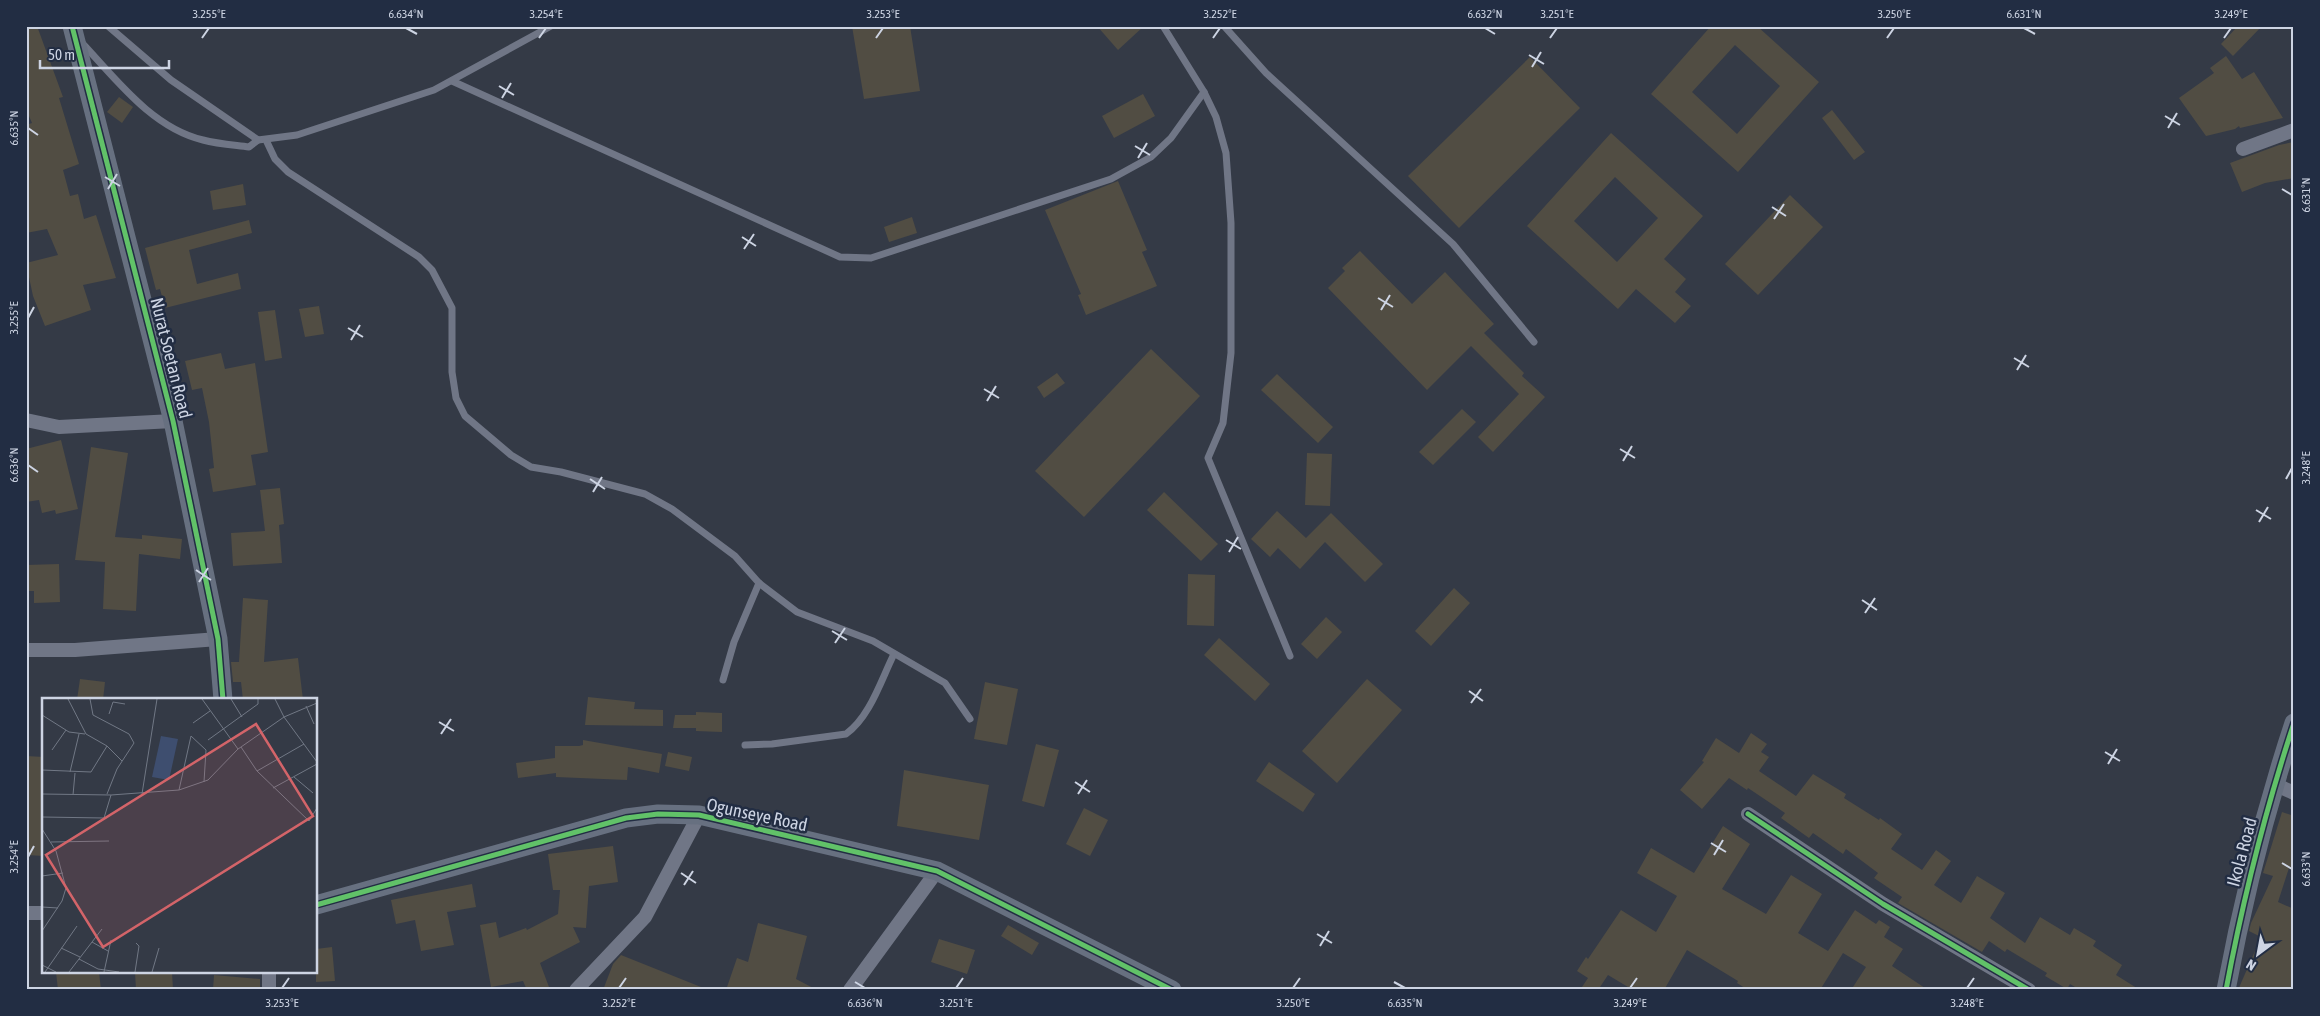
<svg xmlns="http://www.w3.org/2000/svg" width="2320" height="1016" font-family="'Asap Condensed',sans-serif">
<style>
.building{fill:#514d43;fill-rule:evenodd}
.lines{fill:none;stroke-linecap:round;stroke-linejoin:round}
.lane{stroke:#707686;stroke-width:7}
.street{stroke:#707686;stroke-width:14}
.secondary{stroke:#677080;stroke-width:19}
.cycleway-casing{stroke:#222d43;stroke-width:8}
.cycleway{stroke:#61c268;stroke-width:5}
.ticks{fill:none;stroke:#cdd4e3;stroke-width:2}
.labels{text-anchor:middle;stroke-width:5;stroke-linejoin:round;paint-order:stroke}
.street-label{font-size:18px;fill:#cdd4e3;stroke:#222d43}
.inset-road{fill:none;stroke:#717885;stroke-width:1}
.view{fill:#d36469;fill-opacity:0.15;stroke:#d36469;stroke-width:2.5}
.inset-edge{fill:none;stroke:#cdd4e3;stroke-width:2.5}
.neatline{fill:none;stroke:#cdd4e3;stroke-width:2}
.ticks-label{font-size:12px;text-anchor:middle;fill:#cdd4e3}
</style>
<rect width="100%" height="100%" fill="#343a46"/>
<g class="building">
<polygon points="26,26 37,26 63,97 59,98 79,164 63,170 70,196 78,194 84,219 96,215 116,278 83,285 91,310 45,326 33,296 26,263 58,255 47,229 26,233 26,125 32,123 26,109"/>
<polygon points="852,26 910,26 920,91 864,99"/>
<polygon points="1097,26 1144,26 1118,50"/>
<path d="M1711,26H1757L1819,82L1738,172L1651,94ZM1735,45L1780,86L1737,134L1692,92Z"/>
<polygon points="2238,26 2262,26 2233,56 2221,44"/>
<polygon points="2226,56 2242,79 2254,72 2283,118 2240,128 2239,126 2235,129 2206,136 2179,98 2214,73 2210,68"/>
<polygon points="1530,57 1580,108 1459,228 1408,176"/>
<polygon points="1143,94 1155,116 1114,138 1102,116"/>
<polygon points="119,97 133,107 122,123 107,112"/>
<polygon points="1832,110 1865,152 1854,160 1822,118"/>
<path d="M1611,133L1703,216L1664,259L1686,279L1675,292L1691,306L1675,323L1636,289L1618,309L1527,226ZM1615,177L1658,218L1617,262L1574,221Z"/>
<polygon points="2294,142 2294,178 2265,183 2242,192 2230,163 2279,145"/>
<polygon points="1118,181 1147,250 1142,252 1157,286 1086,315 1078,295 1081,294 1045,210"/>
<polygon points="243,184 246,205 213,210 210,191"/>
<polygon points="1790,195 1823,227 1758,295 1725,264"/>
<polygon points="912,217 917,233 889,242 884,227"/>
<polygon points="249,220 252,233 189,250 197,284 238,273 241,289 165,308 160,289 156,290 145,248"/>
<polygon points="1360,251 1412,304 1445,272 1494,324 1484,333 1524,373 1522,376 1545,397 1493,452 1478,437 1519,394 1471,346 1427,390 1328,288 1345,271 1342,268"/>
<polygon points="319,306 324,334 305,337 299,309"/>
<polygon points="275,310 282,358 265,361 258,312"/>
<polygon points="1151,349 1200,396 1084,517 1035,471"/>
<polygon points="221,353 225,369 255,363 268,452 251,455 256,485 213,492 209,469 214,468 209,422 202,388 192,390 185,361"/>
<polygon points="1057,373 1065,383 1044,398 1037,387"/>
<polygon points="1277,374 1333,427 1318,443 1261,390"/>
<polygon points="1462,409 1476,422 1433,465 1419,452"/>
<polygon points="61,440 78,509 56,514 55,510 42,513 39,500 26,502 26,449"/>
<polygon points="91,447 128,453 115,537 142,539 142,535 182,539 180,559 139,554 136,611 103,609 105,562 75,560"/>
<polygon points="1307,453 1332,454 1330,506 1305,505"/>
<polygon points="280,488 284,524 279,525 282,563 233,566 231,533 265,531 260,490"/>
<polygon points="1164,492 1218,544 1201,561 1147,510"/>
<polygon points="1277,511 1306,538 1331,513 1383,564 1365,582 1325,542 1300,569 1278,548 1270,557 1251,539"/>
<polygon points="59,564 60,602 34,603 34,591 26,591 26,565"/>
<polygon points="1188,574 1215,575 1214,626 1187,625"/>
<polygon points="1454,588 1470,603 1431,646 1415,631"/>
<polygon points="243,598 268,600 264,662 298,658 303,700 243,700 241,682 233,682 231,662 239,662"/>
<polygon points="1326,617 1342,632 1317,659 1301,644"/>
<polygon points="1219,638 1270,684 1255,701 1204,655"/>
<polygon points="80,679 105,682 103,700 77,700"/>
<polygon points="1367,679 1402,710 1337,783 1302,751"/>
<polygon points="985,682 1018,689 1007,745 974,739"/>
<polygon points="588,697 635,702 634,709 663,710 663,726 585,725"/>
<polygon points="696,712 722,713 722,732 696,731 696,728 673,728 675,715 696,715"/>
<polygon points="1751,733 1767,744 1761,752 1769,757 1759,771 1796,796 1813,774 1846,794 1844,798 1879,820 1880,818 1902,834 1891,849 1922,870 1936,850 1951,861 1934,885 1961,903 1977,876 2005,893 1990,918 2025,943 2040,917 2070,935 2074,928 2096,941 2093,946 2122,965 2116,975 2140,990 2080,990 2070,984 2067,989 2045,976 2047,973 2007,949 2005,952 1989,941 1982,952 1898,903 1902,897 1874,878 1878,873 1846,849 1843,854 1813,833 1809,838 1781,818 1785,813 1748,788 1747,790 1729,778 1702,809 1680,790 1704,762 1702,761 1716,738 1739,753"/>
<polygon points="583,740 662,754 659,773 628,767 627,780 556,777 556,773 518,778 516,763 555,758 555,746 579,746 583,745"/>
<polygon points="1036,744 1059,750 1044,807 1022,801"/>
<polygon points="668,752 692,757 689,771 665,766"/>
<polygon points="26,756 44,757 44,856 26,855"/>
<polygon points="1269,762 1315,794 1303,812 1256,781"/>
<polygon points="904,770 989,785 979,840 897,826"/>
<polygon points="1084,808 1108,820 1090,856 1066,844"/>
<polygon points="2282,812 2294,816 2294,870 2289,868 2278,902 2294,909 2294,990 2238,990 2261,937 2249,931 2251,923 2273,876 2263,873"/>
<polygon points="1723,826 1750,844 1722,889 1766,914 1791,875 1822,894 1798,933 1828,951 1855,910 1876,924 1879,920 1890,927 1884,937 1903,949 1892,966 1928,990 1851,990 1866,967 1843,953 1820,990 1748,990 1737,983 1738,981 1687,950 1664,990 1633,990 1608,975 1598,990 1580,990 1588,978 1577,971 1586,957 1588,959 1621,910 1656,932 1677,896 1637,873 1651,848 1694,873"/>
<polygon points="613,846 618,882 589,886 586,928 573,927 580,942 540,963 549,987 541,990 527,990 523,981 491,987 480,925 496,922 499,938 526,928 527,930 558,914 560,890 553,890 548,854"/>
<polygon points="472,884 476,907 447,912 454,945 421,951 415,920 396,924 391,900"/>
<polygon points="758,923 807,936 796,979 817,990 726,990 737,958 748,962"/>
<polygon points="1008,925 1039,943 1032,955 1001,936"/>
<polygon points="939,939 975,950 967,974 931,962"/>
<polygon points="332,947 335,981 316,982 316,949"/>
<polygon points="621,955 706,989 706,990 603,990 613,964"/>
<polygon points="56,972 99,972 101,990 58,990"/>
<polygon points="135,972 172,972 173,990 136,990"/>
<polygon points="214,975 260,979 260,990 213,990"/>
</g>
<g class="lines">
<g class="lane">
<polyline points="108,26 171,80 258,140"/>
<polyline points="1163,26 1204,92 1216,117 1226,153 1231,223 1231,353 1223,423 1208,458 1290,656"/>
<polyline points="1224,26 1266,73 1453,244 1534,342"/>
<path d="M82,43C116,79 152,128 203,140C218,144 234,145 249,147L258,140L297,135L434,90L551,26"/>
<polyline points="452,81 840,257 871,258 1111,179 1151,157 1171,138 1204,92"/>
<polyline points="266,140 275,159 288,172 419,257 432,270 452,308 452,372 456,398 465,416 511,455 531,467 561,472 645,494 672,509 735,556 759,583 797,612 873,641 945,683 970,719"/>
<polyline points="723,680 734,642 759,583"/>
<path d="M745,745L772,744L846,734C870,717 881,680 894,654"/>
</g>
<g class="street">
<polyline points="2243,149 2294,130"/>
<polyline points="26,420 59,427 173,421"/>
<polyline points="26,650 75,650 218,639"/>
<polyline points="2274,784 2294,793"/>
<polyline points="1748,814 1883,904 2029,990"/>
<polyline points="26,913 44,913"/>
<polyline points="269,972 269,990"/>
<polyline points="576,990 645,917 699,815"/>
<polyline points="850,990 937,871"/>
</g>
<g class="secondary">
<polyline points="72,26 173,421 218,639 223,700"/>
<polyline points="316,905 626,818 658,814 699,815 937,871 1172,990"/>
<path d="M2226,990C2243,899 2265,811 2294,723"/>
</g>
<g class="cycleway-casing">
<g id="cycleway">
<polyline points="72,26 173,421 218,639 223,700"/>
<polyline points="1748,814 1883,904 2029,990"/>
<polyline points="316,905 626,818 658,814 699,815 937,871 1172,990"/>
<path d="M2226,990C2243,899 2265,811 2294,723"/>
</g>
</g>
<use href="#cycleway" class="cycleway"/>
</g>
<path class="ticks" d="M406,28L417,34M1485,28L1495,34M2024,28L2035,34M202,38L209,28M539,38L546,28M876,38L883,28M1213,38L1220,28M1550,38L1557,28M1887,38L1894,28M2224,38L2231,28M1529,55L1544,64M1532,67L1541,52M499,86L514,95M502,98L511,83M2165,116L2180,125M28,128L38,135M2168,128L2177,113M1135,146L1150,155M1138,158L1147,143M105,177L120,186M108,189L117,174M2282,189L2292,195M1772,207L1786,216M1774,219L1784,204M742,237L756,246M744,249L754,234M1378,298L1393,307M1381,310L1390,295M28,318L34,307M348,328L363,337M351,340L360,325M2014,358L2029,367M2017,370L2026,355M984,389L999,398M987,401L996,386M1620,449L1635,458M1623,461L1632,446M28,465L38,472M590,479L605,489M2286,479L2292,468M593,492L602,477M2256,510L2271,519M2259,522L2268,507M1226,540L1241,549M1229,552L1238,537M196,570L211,580M199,582L208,568M1862,600L1877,610M1865,613L1875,598M832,631L847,640M835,643L845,628M1469,691L1483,701M1471,703L1481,689M439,722L454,731M441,734L451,719M2105,752L2120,761M2108,764L2117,749M1075,782L1090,792M1078,794L1087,780M1711,843L1726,852M1714,855L1723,840M28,857L34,846M2282,863L2292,869M681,873L696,883M684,885L693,871M1317,934L1332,943M1320,946L1329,931M855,982L865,988M1394,982L1405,988M282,988L289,978M619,988L626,978M956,988L963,978M1293,988L1300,978M1630,988L1637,978M1967,988L1974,978"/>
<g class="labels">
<g class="street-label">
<text transform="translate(171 358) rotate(76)" y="6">Nurat Soetan Road</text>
<text transform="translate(757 815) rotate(12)" y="6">Ogunseye Road</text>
<text transform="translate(2242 852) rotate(-75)" y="6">Ikola Road</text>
</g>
</g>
<g transform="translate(42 698)">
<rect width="275" height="275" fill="#343a46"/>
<path d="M119,38L136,41L127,82L110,79Z" fill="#3e4e6f"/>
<path class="inset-road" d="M26,1L44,36L65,48L80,63M48,1L51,17L87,36L92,45L75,71L65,96M160,1L196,51M189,1L200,19M233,1L242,19L275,64M264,8L272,26M67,16L71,4L83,6M0,17L27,34L43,36M151,25L168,13M166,42L216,6V1M199,49L242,19L275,5M196,51L199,49L215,73L267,123M10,52L24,32M0,72L49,74L65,48M215,73L262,46M28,74L37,36M252,79L271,95M231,90L275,66M137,92L149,38L164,52L162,84M0,96L69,97L137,92L166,82L196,51M100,96L115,1M31,97L33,75M0,119L62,120L69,97M267,123L275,110M0,131L14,153L24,190L20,203L0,233M9,144L67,143M0,178L21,175M0,209L16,210M50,244L66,253M19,250L38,259M37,261L56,271L77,274M0,267L14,274M3,274L35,228M27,274L60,231M62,274L69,242M93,274L97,248L94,245M110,274L117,250"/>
<path class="view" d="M214,26L271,118L61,249L4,157Z"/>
<rect width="275" height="275" class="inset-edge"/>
</g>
<rect width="2320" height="1016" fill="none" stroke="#222d43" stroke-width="55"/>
<g transform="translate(2258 954) rotate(212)" stroke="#222d43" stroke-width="4" paint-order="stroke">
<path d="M0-4L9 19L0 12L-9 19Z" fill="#cdd4e3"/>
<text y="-8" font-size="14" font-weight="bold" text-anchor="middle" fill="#cdd4e3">N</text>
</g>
<path d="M40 60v8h129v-8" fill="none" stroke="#cdd4e3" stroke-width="2.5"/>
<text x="48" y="60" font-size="15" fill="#cdd4e3" stroke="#222d43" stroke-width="4" paint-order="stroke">50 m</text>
<rect x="28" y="28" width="2264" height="960" class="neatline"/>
<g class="ticks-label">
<text x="209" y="18">3.255°E</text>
<text x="406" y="18">6.634°N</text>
<text x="546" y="18">3.254°E</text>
<text x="883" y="18">3.253°E</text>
<text x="1220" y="18">3.252°E</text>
<text x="1485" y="18">6.632°N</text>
<text x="1557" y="18">3.251°E</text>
<text x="1894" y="18">3.250°E</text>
<text x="2024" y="18">6.631°N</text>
<text x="2231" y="18">3.249°E</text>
<text transform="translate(14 128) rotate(-90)" y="4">6.635°N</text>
<text transform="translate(2306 195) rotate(-90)" y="4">6.631°N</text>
<text transform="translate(14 318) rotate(-90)" y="4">3.255°E</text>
<text transform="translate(14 465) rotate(-90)" y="4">6.636°N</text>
<text transform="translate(2306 468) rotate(-90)" y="4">3.248°E</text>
<text transform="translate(14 857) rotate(-90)" y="4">3.254°E</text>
<text transform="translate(2306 869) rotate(-90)" y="4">6.633°N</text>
<text x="282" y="1007">3.253°E</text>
<text x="619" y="1007">3.252°E</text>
<text x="865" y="1007">6.636°N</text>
<text x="956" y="1007">3.251°E</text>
<text x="1293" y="1007">3.250°E</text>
<text x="1405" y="1007">6.635°N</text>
<text x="1630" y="1007">3.249°E</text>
<text x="1967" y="1007">3.248°E</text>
</g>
</svg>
